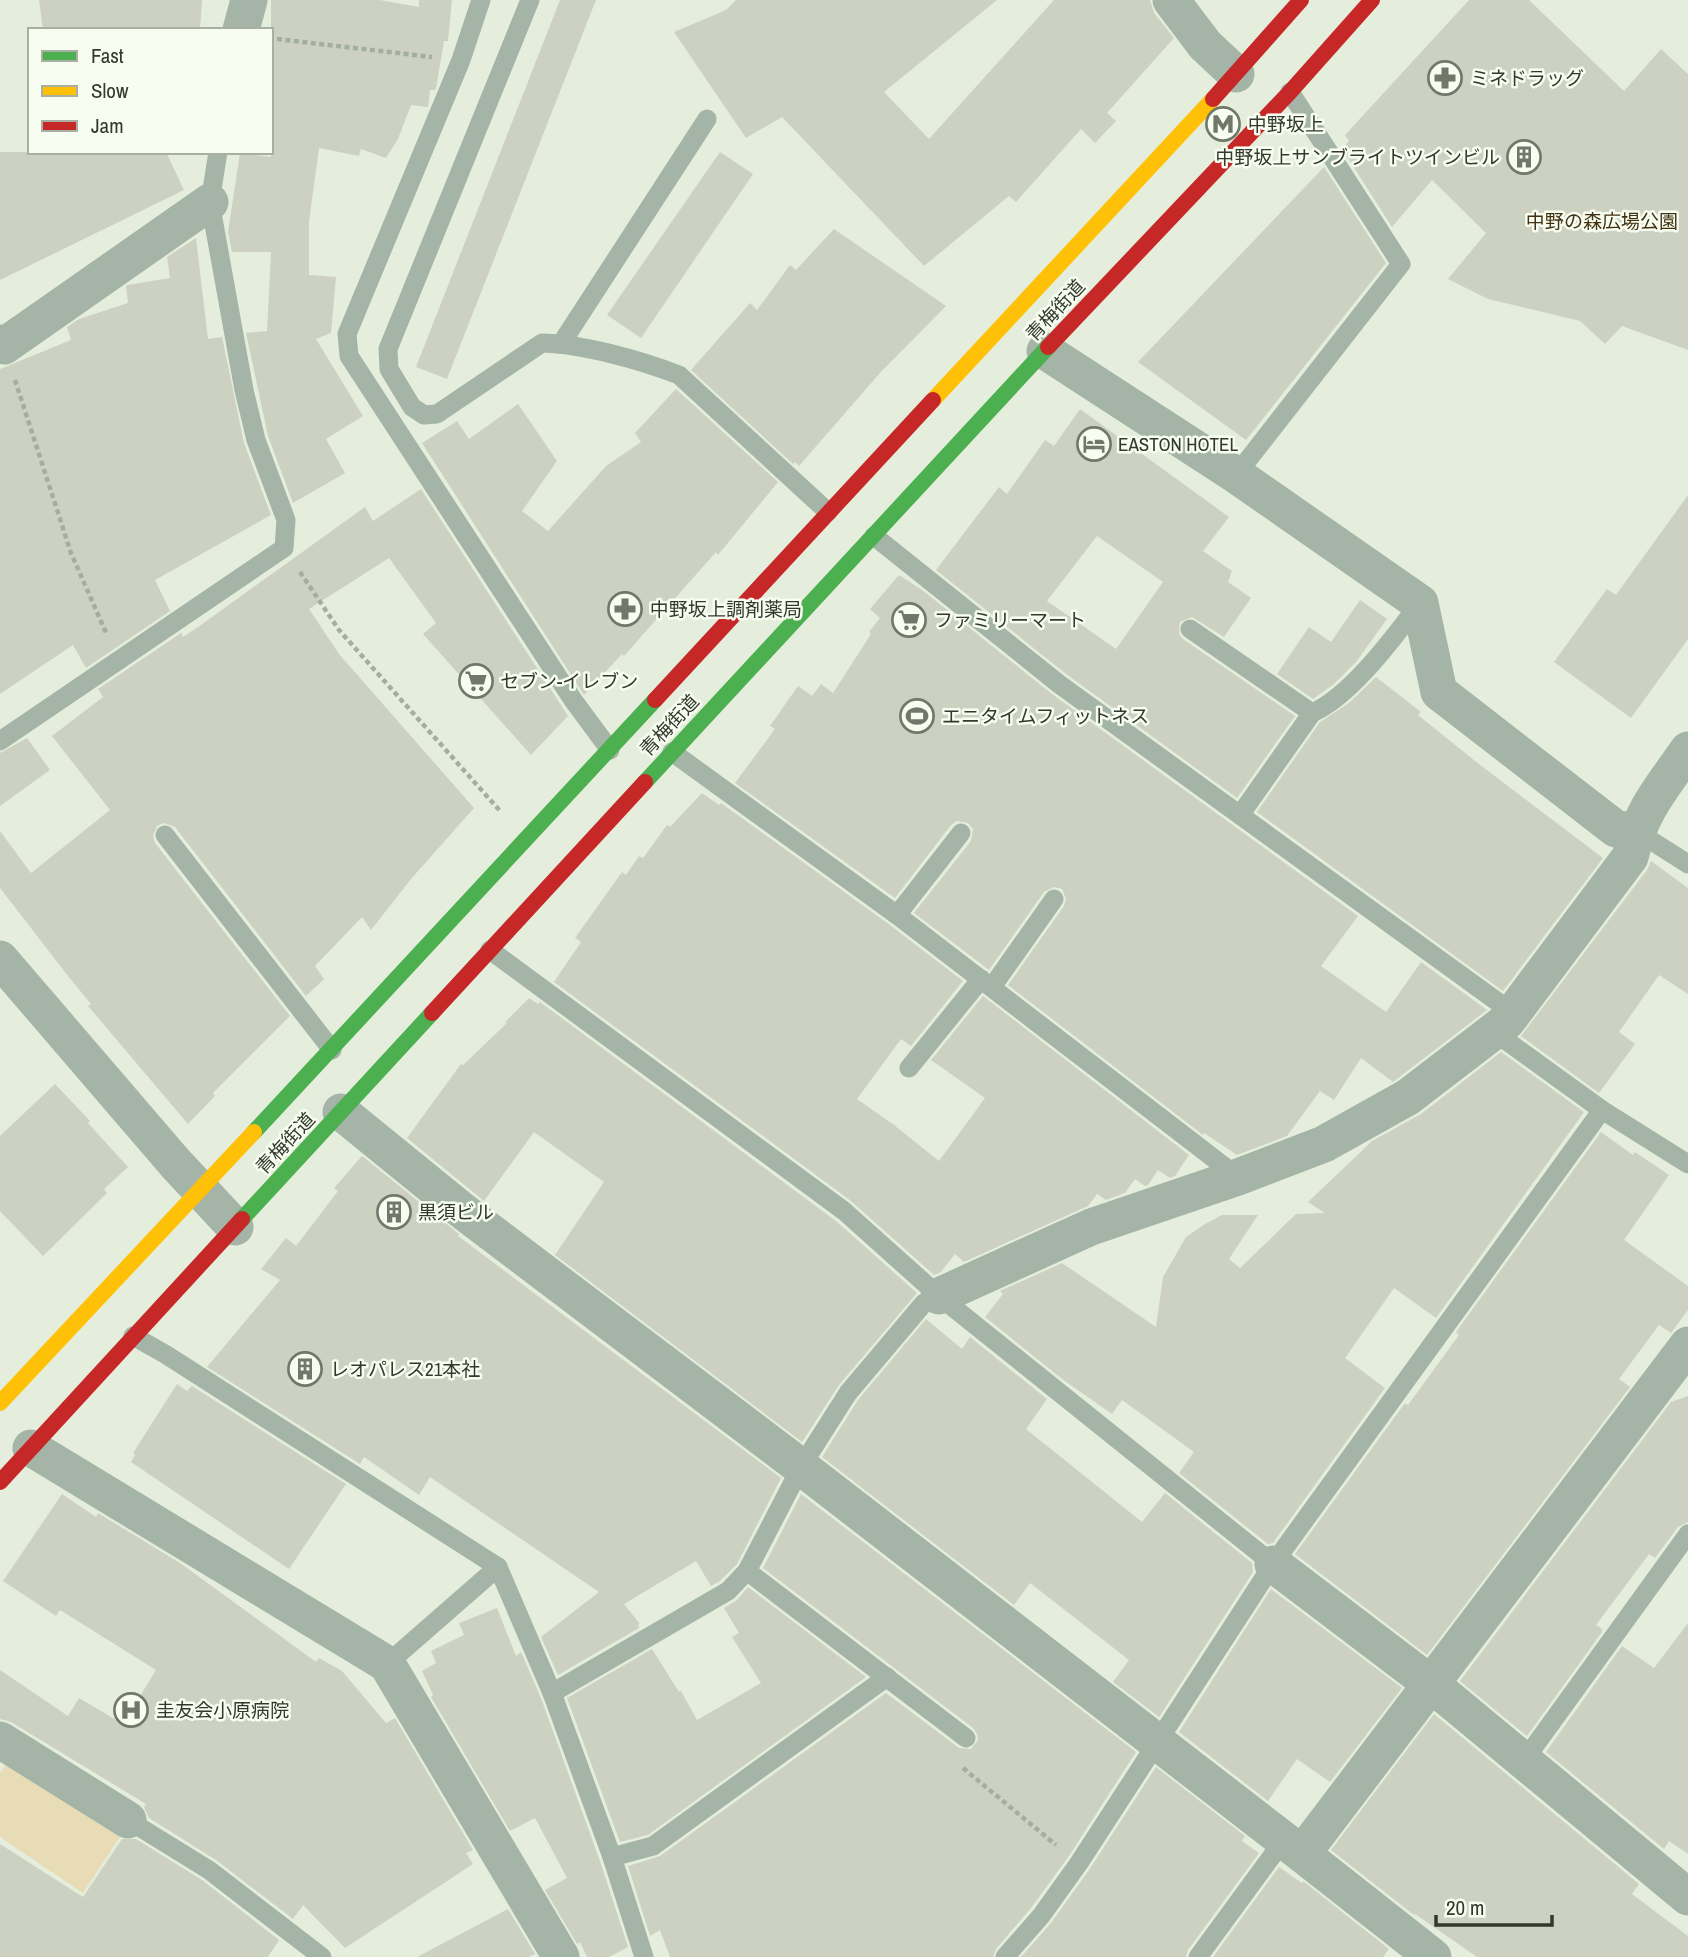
<svg xmlns="http://www.w3.org/2000/svg" width="1688" height="1957" font-family="'Archivo Narrow','Noto Sans JP',sans-serif">
<style>
.green{fill:#e8dcb6}
.building{fill:#cdd1c2;fill-rule:evenodd}
.lines{fill:none;stroke-linecap:round;stroke-linejoin:round}
.path{stroke:#a3aea3;stroke-width:4.5;stroke-dasharray:5 3.5;stroke-linecap:butt}
.lane{stroke:#a4b4a7;stroke-width:19}
.street{stroke:#a4b4a7;stroke-width:37}
.fast{stroke:#4caf50;stroke-width:16}
.slow{stroke:#ffc107;stroke-width:16}
.jam{stroke:#c62828;stroke-width:16}
.labels{text-anchor:middle;stroke-width:5;stroke-linejoin:round;paint-order:stroke}
.poi-label{font-size:19px;fill:#33392d;stroke:#f7fef1;text-anchor:start}
.park-label{font-size:19px;fill:#423111;stroke:#f7fef1}
.street-label{font-size:19px;fill:#33392d;stroke:#f7fef1}
</style>
<rect width="100%" height="100%" fill="#e5eedc"/>
<polygon class="green" points="10,1758 122,1834 83,1893 0,1837 0,1773"/>
<g class="building">
<polygon points="39,0 202,0 200,30 43,30"/>
<polygon points="271,0 380,0 419,7 419,0 452,0 448,41 444,41 436,88 435,90 430,90 428,107 411,105 398,139 386,158 361,149 359,156 319,148 309,222 309,275 336,277 331,333 316,339 363,416 326,439 345,473 293,503 268,436 246,333 267,331 271,252 232,252 228,232 240,153 271,157"/>
<polygon points="560,0 596,0 447,379 416,367"/>
<polygon points="736,0 997,0 884,92 929,139 1054,0 1150,0 1154,13 1174,38 1107,113 1116,121 1095,143 1081,129 1016,202 1009,196 924,266 782,117 746,138 674,32 726,10"/>
<polygon points="1469,0 1529,0 1624,91 1661,49 1688,74 1688,350 1622,326 1605,344 1580,321 1488,299 1448,279 1486,233 1432,180 1392,227 1342,149 1349,141 1345,135"/>
<polygon points="0,152 166,152 184,190 0,280"/>
<polygon points="720,152 753,174 641,338 607,315"/>
<polygon points="1324,167 1386,263 1246,440 1138,362"/>
<polygon points="834,229 946,306 879,374 799,466 795,462 793,464 691,370 750,303 757,310 790,265 796,270"/>
<polygon points="196,238 208,339 222,337 244,443 271,515 155,580 170,611 86,668 73,645 0,694 0,369 71,340 67,327 79,319 128,303 126,287 127,285 170,278 167,257"/>
<polygon points="676,389 778,482 718,555 716,552 624,656 622,654 584,695 422,443 457,421 469,439 518,404 557,461 522,511 548,531 606,466 641,442 635,433"/>
<path d="M1080,409L1229,517L1203,551L1232,571L1228,582L1251,598L1224,637L1192,617L1180,622L1179,634L1183,639L1295,716L1237,798L1066,674L936,570L999,487L1007,494L1045,440L1054,446ZM1097,536L1163,582L1116,649L1047,601Z"/>
<polygon points="421,489 568,716 531,755 423,634 436,623 389,558 309,609 339,654 474,808 411,879 371,930 362,917 315,966 324,979 306,996 175,827 164,823 157,826 153,836 155,843 290,1016 213,1093 215,1096 188,1124 88,1006 91,1004 68,976 0,888 0,831 31,873 110,810 52,736 103,697 98,689 181,633 183,637 198,627 365,507 373,521"/>
<polygon points="1688,495 1688,639 1631,718 1554,662 1607,589 1616,595"/>
<polygon points="899,575 922,590 1052,694 1358,916 1321,966 1386,1012 1421,962 1487,1010 1393,1082 1361,1058 1334,1100 1320,1091 1287,1136 1237,1155 1204,1133 1203,1135 1008,985 1064,906 1066,899 1062,889 1054,887 1044,892 989,970 914,913 971,841 973,829 968,823 957,821 951,825 895,898 735,783 775,729 770,726 798,686 812,696 821,684 833,693 871,634 869,632 880,618 870,609"/>
<polygon points="1360,600 1387,619 1356,662 1334,684 1313,699 1277,674 1309,627 1331,642"/>
<polygon points="1376,677 1421,712 1418,715 1475,761 1603,858 1503,991 1257,812 1320,722 1349,703"/>
<polygon points="27,738 50,770 0,806 0,753"/>
<polygon points="702,793 719,805 721,803 890,925 963,981 911,1046 901,1039 857,1099 894,1125 939,1161 985,1098 931,1060 983,996 1189,1155 1175,1176 1170,1178 1158,1170 1148,1185 1145,1186 1135,1179 1125,1193 1106,1200 1097,1194 1088,1206 964,1262 955,1254 941,1272 934,1275 851,1201 554,982 581,942 575,938 622,872 626,875 639,856 643,858 667,825 670,827"/>
<polygon points="1651,861 1688,888 1688,994 1659,975 1619,1032 1635,1044 1599,1093 1521,1036 1647,870"/>
<polygon points="529,998 538,1004 540,1002 836,1221 917,1293 839,1385 802,1442 555,1255 604,1182 534,1132 484,1201 407,1138 461,1064 463,1065 507,1023 505,1022"/>
<polygon points="1501,1052 1584,1112 1436,1318 1394,1288 1345,1358 1385,1388 1273,1543 1268,1544 1179,1473 1194,1452 1122,1400 1112,1414 1062,1379 985,1317 1003,1294 1000,1291 1062,1263 1156,1327 1163,1277 1186,1237 1205,1224 1222,1215 1258,1215 1229,1259 1240,1268 1296,1214 1325,1213 1308,1202 1372,1141 1421,1114"/>
<polygon points="55,1084 90,1121 88,1123 128,1167 104,1189 107,1193 43,1256 0,1211 0,1136"/>
<polygon points="1601,1132 1633,1155 1635,1152 1669,1175 1624,1240 1688,1286 1688,1310 1671,1333 1659,1325 1619,1379 1630,1387 1427,1655 1295,1554 1405,1403 1408,1405 1459,1335 1456,1332"/>
<polygon points="362,1156 459,1234 458,1236 781,1478 737,1564 720,1581 711,1586 696,1561 624,1604 640,1624 638,1625 639,1628 558,1675 541,1637 599,1592 430,1477 419,1495 364,1457 360,1464 207,1367 280,1280 261,1269 286,1238 296,1246 338,1191 334,1188"/>
<polygon points="926,1319 962,1349 970,1337 1047,1399 1026,1429 1142,1522 1165,1493 1252,1563 1253,1572 1159,1717 1113,1682 1129,1660 1030,1583 1014,1605 822,1457 858,1400"/>
<polygon points="177,1384 187,1391 192,1386 346,1484 289,1569 131,1462 135,1455 133,1453"/>
<polygon points="1688,1396 1688,1522 1678,1527 1655,1558 1649,1554 1596,1625 1602,1629 1602,1632 1527,1736 1460,1681 1671,1402"/>
<polygon points="62,1494 96,1517 98,1513 180,1563 316,1662 319,1658 342,1671 386,1723 395,1718 473,1850 466,1853 473,1864 345,1948 303,1905 293,1919 216,1860 149,1818 144,1807 146,1804 11,1722 0,1719 0,1670 68,1716 79,1698 123,1724 156,1670 60,1610 56,1616 3,1581"/>
<polygon points="801,1494 1136,1752 1069,1856 1031,1908 996,1949 993,1957 670,1957 660,1930 650,1936 628,1866 660,1856 886,1693 959,1748 971,1749 978,1740 977,1734 973,1728 763,1568"/>
<polygon points="748,1587 866,1677 648,1835 620,1842 567,1698 652,1649 679,1692 681,1691 697,1720 761,1683 732,1637 739,1633 724,1608 737,1600"/>
<polygon points="1271,1589 1402,1688 1330,1782 1297,1759 1268,1801 1179,1732"/>
<polygon points="497,1608 516,1656 521,1652 541,1698 600,1861 628,1947 609,1957 587,1957 580,1942 577,1944 545,1890 567,1878 535,1818 510,1831 431,1697 433,1695 422,1671 436,1663 431,1651 464,1635 459,1623"/>
<polygon points="1688,1623 1688,1854 1669,1841 1664,1849 1546,1752 1622,1646 1654,1668"/>
<polygon points="1434,1714 1639,1884 1632,1894 1688,1936 1688,1957 1477,1957 1415,1914 1414,1915 1331,1850"/>
<polygon points="1156,1767 1245,1836 1242,1841 1259,1853 1188,1950 1186,1957 1021,1957 1051,1923 1089,1870"/>
<polygon points="122,1839 136,1839 202,1880 279,1940 268,1957 0,1957 0,1844 83,1897"/>
<polygon points="1279,1867 1302,1883 1303,1881 1389,1949 1383,1957 1213,1957"/>
<polygon points="508,1909 535,1954 529,1957 417,1957"/>
</g>
<g class="lines">
<g class="path">
<polyline points="277,39 432,57"/>
<polyline points="15,380 71,553 107,635"/>
<polyline points="300,572 339,630 501,812"/>
<polyline points="963,1768 1056,1845"/>
</g>
<g class="lane">
<polyline points="481,0 461,60 347,334 349,356 573,700 610,750"/>
<path d="M530,0L388,349L389,369L412,407L424,415L437,414L542,343C583,344 640,360 679,375L828,512"/>
<polyline points="561,344 707,119"/>
<polyline points="1236,475 1401,264 1290,92"/>
<polyline points="874,536 1059,684 1502,1005 1507,1021 1504,1039 1602,1110"/>
<polyline points="1190,629 1312,713"/>
<polyline points="0,741 284,548 286,520 256,440 244,390 210,202 218,152"/>
<polyline points="672,752 897,915 1238,1177"/>
<path d="M1240,815L1312,713C1351,696 1394,637 1420,603"/>
<polyline points="1636,831 1688,864"/>
<polyline points="165,835 332,1050"/>
<polyline points="897,915 961,833"/>
<polyline points="490,950 844,1211 939,1296 1273,1564"/>
<polyline points="992,987 1054,899"/>
<polyline points="909,1068 981,979"/>
<polyline points="133,1336 165,1354 498,1567 552,1693 612,1857 644,1957"/>
<polyline points="747,1571 966,1738"/>
<polyline points="387,1664 498,1567"/>
<polyline points="552,1693 728,1591 747,1571 801,1467 848,1393 924,1303 939,1296"/>
<polyline points="1523,1762 1688,1534"/>
<polyline points="128,1820 209,1870 322,1957"/>
<polyline points="612,1857 653,1846 887,1677"/>
<polyline points="1005,1957 1041,1916 1079,1863 1273,1564 1602,1110 1688,1164"/>
<polyline points="1198,1957 1283,1841"/>
</g>
<g class="street">
<polyline points="1171,0 1205,45 1236,74"/>
<polyline points="241,30 249,0"/>
<polyline points="0,343 4,346 210,202"/>
<polyline points="1045,351 1236,475 1420,603 1439,692 1616,829 1636,831"/>
<polyline points="0,959 176,1164 235,1227"/>
<polyline points="341,1112 464,1212 801,1467 1302,1854 1433,1957"/>
<path d="M939,1296L1091,1227L1238,1177L1324,1144L1408,1097L1507,1021L1630,857C1641,810 1661,789 1688,750"/>
<polyline points="31,1448 387,1664 561,1957"/>
<polyline points="1273,1564 1431,1684 1688,1897"/>
<polyline points="0,1740 128,1820"/>
<polyline points="1302,1854 1688,1345"/>
</g>
<g class="fast">
<polyline points="645,782 1048,347"/>
<polyline points="254,1132 655,700"/>
<polyline points="242,1219 432,1013"/>
</g>
<g class="slow">
<polyline points="933,400 1213,99"/>
<polyline points="0,1403 254,1132"/>
</g>
<g class="jam">
<polyline points="1213,99 1301,0"/>
<polyline points="1048,347 1290,92 1372,0"/>
<polyline points="655,700 933,400"/>
<polyline points="432,1013 645,782"/>
<polyline points="0,1482 242,1219"/>
</g>
</g>
<defs>
<g id="pharmacy-ring" transform="scale(1.75)"><circle r="9.5" fill="#f7fef1" stroke="#71786a" stroke-width="1.5"/><path d="M-2-6h4v4h4v4h-4v4h-4v-4h-4v-4h4Z" fill="#71786a"/></g>
<g id="metro-ring" transform="scale(1.75)"><circle r="9.5" fill="#f7fef1" stroke="#71786a" stroke-width="1.5"/><path d="M-5.5 5V-5H-3L0 0L3-5H5.5V5H3V-.5L0 4L-3-.5V5Z" fill="#71786a"/></g>
<g id="building-ring" transform="scale(1.75)"><circle r="9.5" fill="#f7fef1" stroke="#71786a" stroke-width="1.5"/><path d="M-4-6H4V6H1V3H-1V6H-4ZM-2.5-4.3h1.7v1.8h-1.7ZM.8-4.3h1.7v1.8H.8ZM-2.5-1h1.7V.8h-1.7ZM.8-1h1.7V.8H.8Z" fill="#71786a"/></g>
<g id="hotel-ring" transform="scale(1.75)"><circle r="9.5" fill="#f7fef1" stroke="#71786a" stroke-width="1.5"/><path d="M-6-4.5h1.5V1H6V5H4.5V3h-9V5H-6ZM-4 0a1.8 1.8 0 1 1 3.6 0ZM.5 0V-2.5h3Q6-2.5 6 0Z" fill="#71786a"/></g>
<g id="supermarket-ring" transform="scale(1.75)"><circle r="9.5" fill="#f7fef1" stroke="#71786a" stroke-width="1.5"/><path d="M-6-5.5h2.5l.6 2H6L4.5 2H-2.5L-4.4-4H-6ZM-1.5 3.2a1.3 1.3 0 1 0 .1 0ZM3 3.2a1.3 1.3 0 1 0 .1 0Z" fill="#71786a"/></g>
<g id="stadium-ring" transform="scale(1.75)"><circle r="9.5" fill="#f7fef1" stroke="#71786a" stroke-width="1.5"/><path d="M0-5a6.5 5 0 1 0 0 10a6.5 5 0 1 0 0-10ZM-3.5-1.8h7v3.6h-7Z" fill="#71786a"/></g>
<g id="hospital-ring" transform="scale(1.75)"><circle r="9.5" fill="#f7fef1" stroke="#71786a" stroke-width="1.5"/><path d="M-5-5h3v3.5h4V-5h3V5h-3V1.5h-4V5h-3Z" fill="#71786a"/></g>
</defs>
<g fill-rule="evenodd">
<use href="#pharmacy-ring" x="1445" y="78"/>
<use href="#metro-ring" x="1223" y="124"/>
<use href="#building-ring" x="1524" y="157"/>
<use href="#hotel-ring" x="1094" y="444"/>
<use href="#pharmacy-ring" x="625" y="609"/>
<use href="#supermarket-ring" x="909" y="620"/>
<use href="#supermarket-ring" x="476" y="681"/>
<use href="#stadium-ring" x="917" y="716"/>
<use href="#building-ring" x="394" y="1212"/>
<use href="#building-ring" x="305" y="1369"/>
<use href="#hospital-ring" x="131" y="1710"/>
</g>
<g class="labels">
<g class="poi-label">
<text x="1470" y="85">ミネドラッグ</text>
<text x="1248" y="131">中野坂上</text>
<text x="1500" y="164" text-anchor="end">中野坂上サンブライトツインビル</text>
<text x="1118" y="451">EASTON HOTEL</text>
<text x="650" y="616">中野坂上調剤薬局</text>
<text x="934" y="627">ファミリーマート</text>
<text x="500" y="688">セブン-イレブン</text>
<text x="942" y="723">エニタイムフィットネス</text>
<text x="418" y="1219">黒須ビル</text>
<text x="330" y="1376">レオパレス21本社</text>
<text x="156" y="1717">圭友会小原病院</text>
</g>
<g class="park-label">
<text x="1602" y="228">中野の森広場公園</text>
</g>
<g class="street-label">
<text transform="translate(1055 310) rotate(-47)" y="7">青梅街道</text>
<text transform="translate(669 725) rotate(-47)" y="7">青梅街道</text>
<text transform="translate(285 1143) rotate(-47)" y="7">青梅街道</text>
</g>
</g>
<rect x="28" y="28" width="245" height="126" fill="#f7fef1" stroke="#a9afa3" stroke-width="2"/>
<rect x="42" y="51" width="35" height="10" fill="#4caf50" stroke="#a9afa3" stroke-width="2"/>
<text x="91" y="63" font-size="21" fill="#33392d">Fast</text>
<rect x="42" y="86" width="35" height="10" fill="#ffc107" stroke="#a9afa3" stroke-width="2"/>
<text x="91" y="98" font-size="21" fill="#33392d">Slow</text>
<rect x="42" y="121" width="35" height="10" fill="#c62828" stroke="#a9afa3" stroke-width="2"/>
<text x="91" y="133" font-size="21" fill="#33392d">Jam</text>
<path d="M1436 1915v10h116v-10" fill="none" stroke="#33392d" stroke-width="3.5"/>
<text x="1446" y="1915" font-size="21" fill="#33392d" stroke="#f7fef1" stroke-width="5" paint-order="stroke">20 m</text>
</svg>
